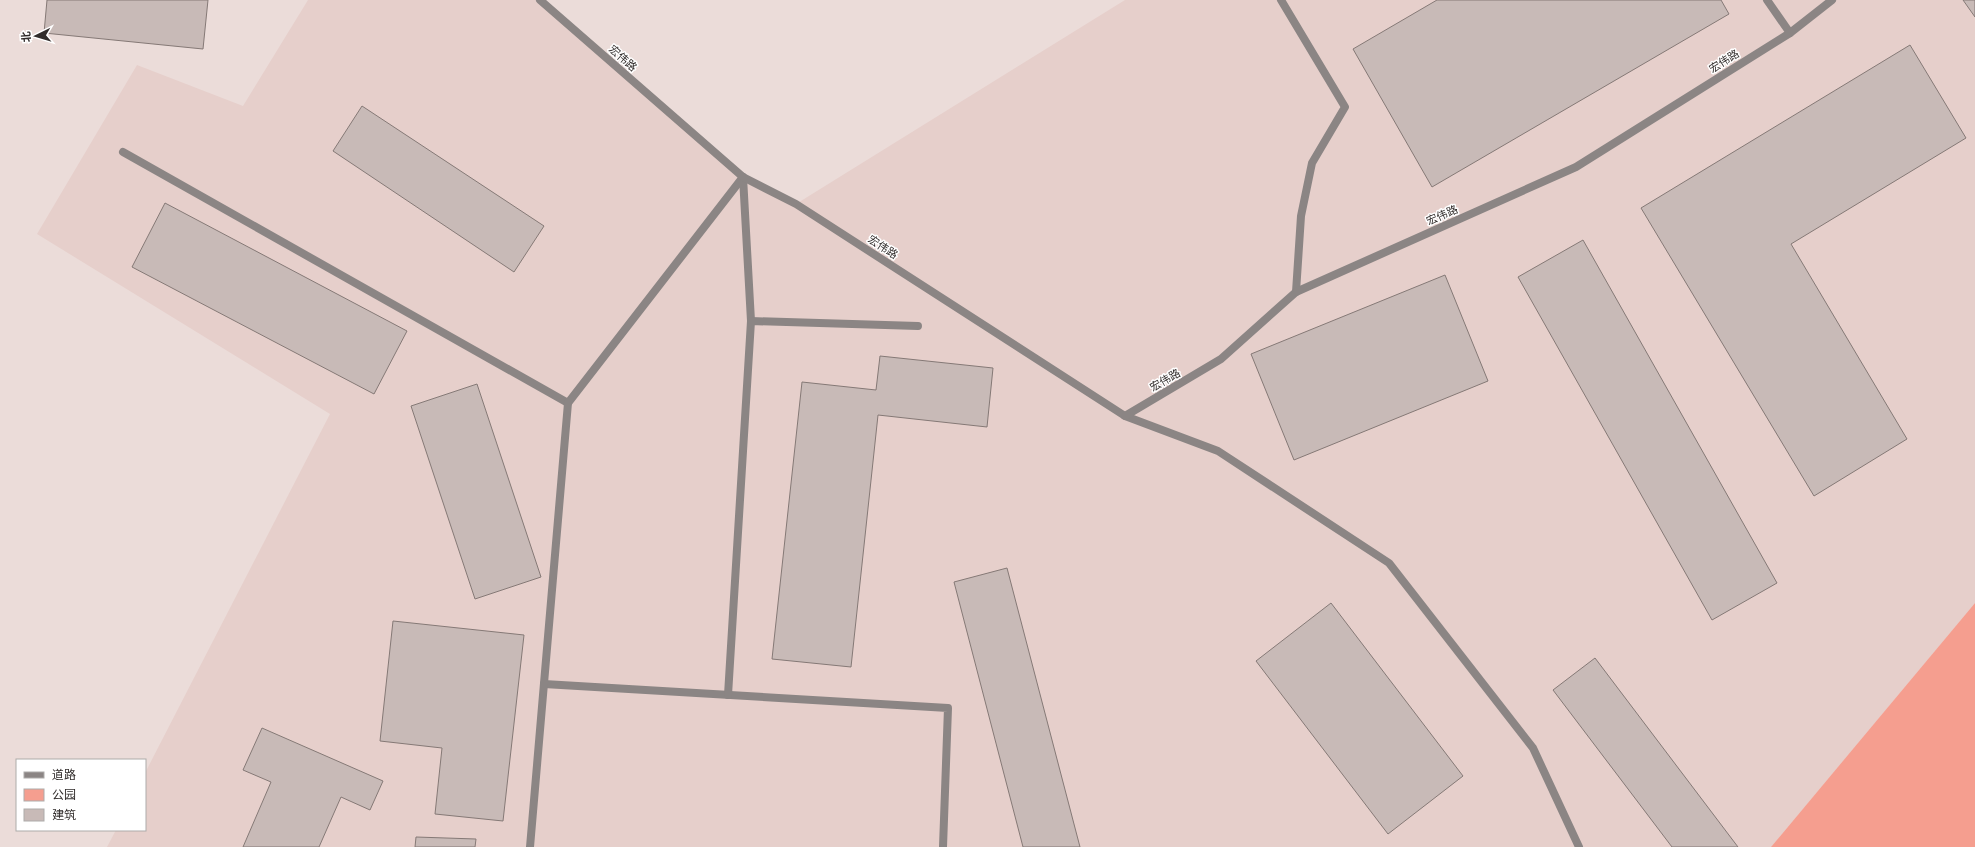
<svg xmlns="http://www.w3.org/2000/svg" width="1975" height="847" font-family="'Titillium Web','Noto Sans SC',sans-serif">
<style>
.built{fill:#e6cfcb}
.green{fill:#f59e8f}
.building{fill:#c8bab7;stroke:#857976}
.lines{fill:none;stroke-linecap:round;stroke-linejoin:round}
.lane{stroke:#8b8584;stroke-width:8}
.street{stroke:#8b8584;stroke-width:8}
.labels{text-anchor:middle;stroke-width:3;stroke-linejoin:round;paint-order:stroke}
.street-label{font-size:11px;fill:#312c2b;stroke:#fff}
</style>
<rect width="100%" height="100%" fill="#ebdcd9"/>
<polygon class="built" points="308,0 540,0 743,177 796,204 1125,0 1975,0 1975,603 1771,847 107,847 116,830 145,830 145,773 330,414 37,234 137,65 243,106"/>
<polygon class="green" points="1975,603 1975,847 1771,847"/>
<g class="building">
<polygon points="47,0 208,0 203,49 44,33"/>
<polygon points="1437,0 1721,0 1729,14 1432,187 1353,49"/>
<polygon points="1963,0 1975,0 1975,17"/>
<polygon points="1910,45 1966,138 1791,244 1907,439 1814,496 1641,208"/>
<polygon points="362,106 544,226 514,272 333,151"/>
<polygon points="165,203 407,331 374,394 132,267"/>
<polygon points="1583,240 1777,583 1712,620 1518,277"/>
<polygon points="1445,275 1488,381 1294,460 1251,354"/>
<polygon points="880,356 993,368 987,427 878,415 851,667 772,659 802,382 876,390"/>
<polygon points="477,384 541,577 475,599 411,406"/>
<polygon points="1007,568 1080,847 1023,847 954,582"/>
<polygon points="1331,603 1463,776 1388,834 1256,661"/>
<polygon points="393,621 524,635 503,821 435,814 442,748 380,741"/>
<polygon points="1595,658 1738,847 1672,847 1553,690"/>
<polygon points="262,728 383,781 370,810 341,797 319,847 243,847 271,782 243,770"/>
<polygon points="416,837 476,839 475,847 415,847"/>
</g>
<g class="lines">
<g class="lane">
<polyline points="1281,0 1345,107 1312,163 1301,216 1296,292"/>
<polyline points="1767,0 1790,33"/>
<polyline points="123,152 568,403"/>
<polyline points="743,177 751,321"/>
<polyline points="1125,416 1218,451 1389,563 1533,748 1579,847"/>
<polyline points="544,684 948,708 943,847"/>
<polyline points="728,695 751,321 918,326"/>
<polyline points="530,847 568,403 743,177"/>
</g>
<polyline class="street" points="540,0 743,177 796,204 1125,416 1221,359 1296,292 1576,167 1790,33 1832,0"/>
</g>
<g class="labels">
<g class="street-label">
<text transform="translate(623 58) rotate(41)" y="4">宏伟路</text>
<text transform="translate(1724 61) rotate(-32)" y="4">宏伟路</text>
<text transform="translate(1442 215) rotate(-24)" y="4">宏伟路</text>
<text transform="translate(883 247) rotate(33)" y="4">宏伟路</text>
<text transform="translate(1165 380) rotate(-30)" y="4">宏伟路</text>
</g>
</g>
<rect x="16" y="759" width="130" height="72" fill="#ffffff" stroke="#adabaa"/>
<rect x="24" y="772" width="20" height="6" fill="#8b8584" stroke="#adabaa"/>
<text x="52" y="779" font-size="12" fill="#312c2b">道路</text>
<rect x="24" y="789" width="20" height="12" fill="#f59e8f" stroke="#adabaa"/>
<text x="52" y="799" font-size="12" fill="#312c2b">公园</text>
<rect x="24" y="809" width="20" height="12" fill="#c8bab7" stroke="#adabaa"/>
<text x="52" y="819" font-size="12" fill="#312c2b">建筑</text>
<g transform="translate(36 36) rotate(265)" stroke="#ffffff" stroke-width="3" paint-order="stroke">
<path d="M0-3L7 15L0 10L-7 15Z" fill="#312c2b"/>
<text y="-6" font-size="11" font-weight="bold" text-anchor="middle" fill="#312c2b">北</text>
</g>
</svg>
